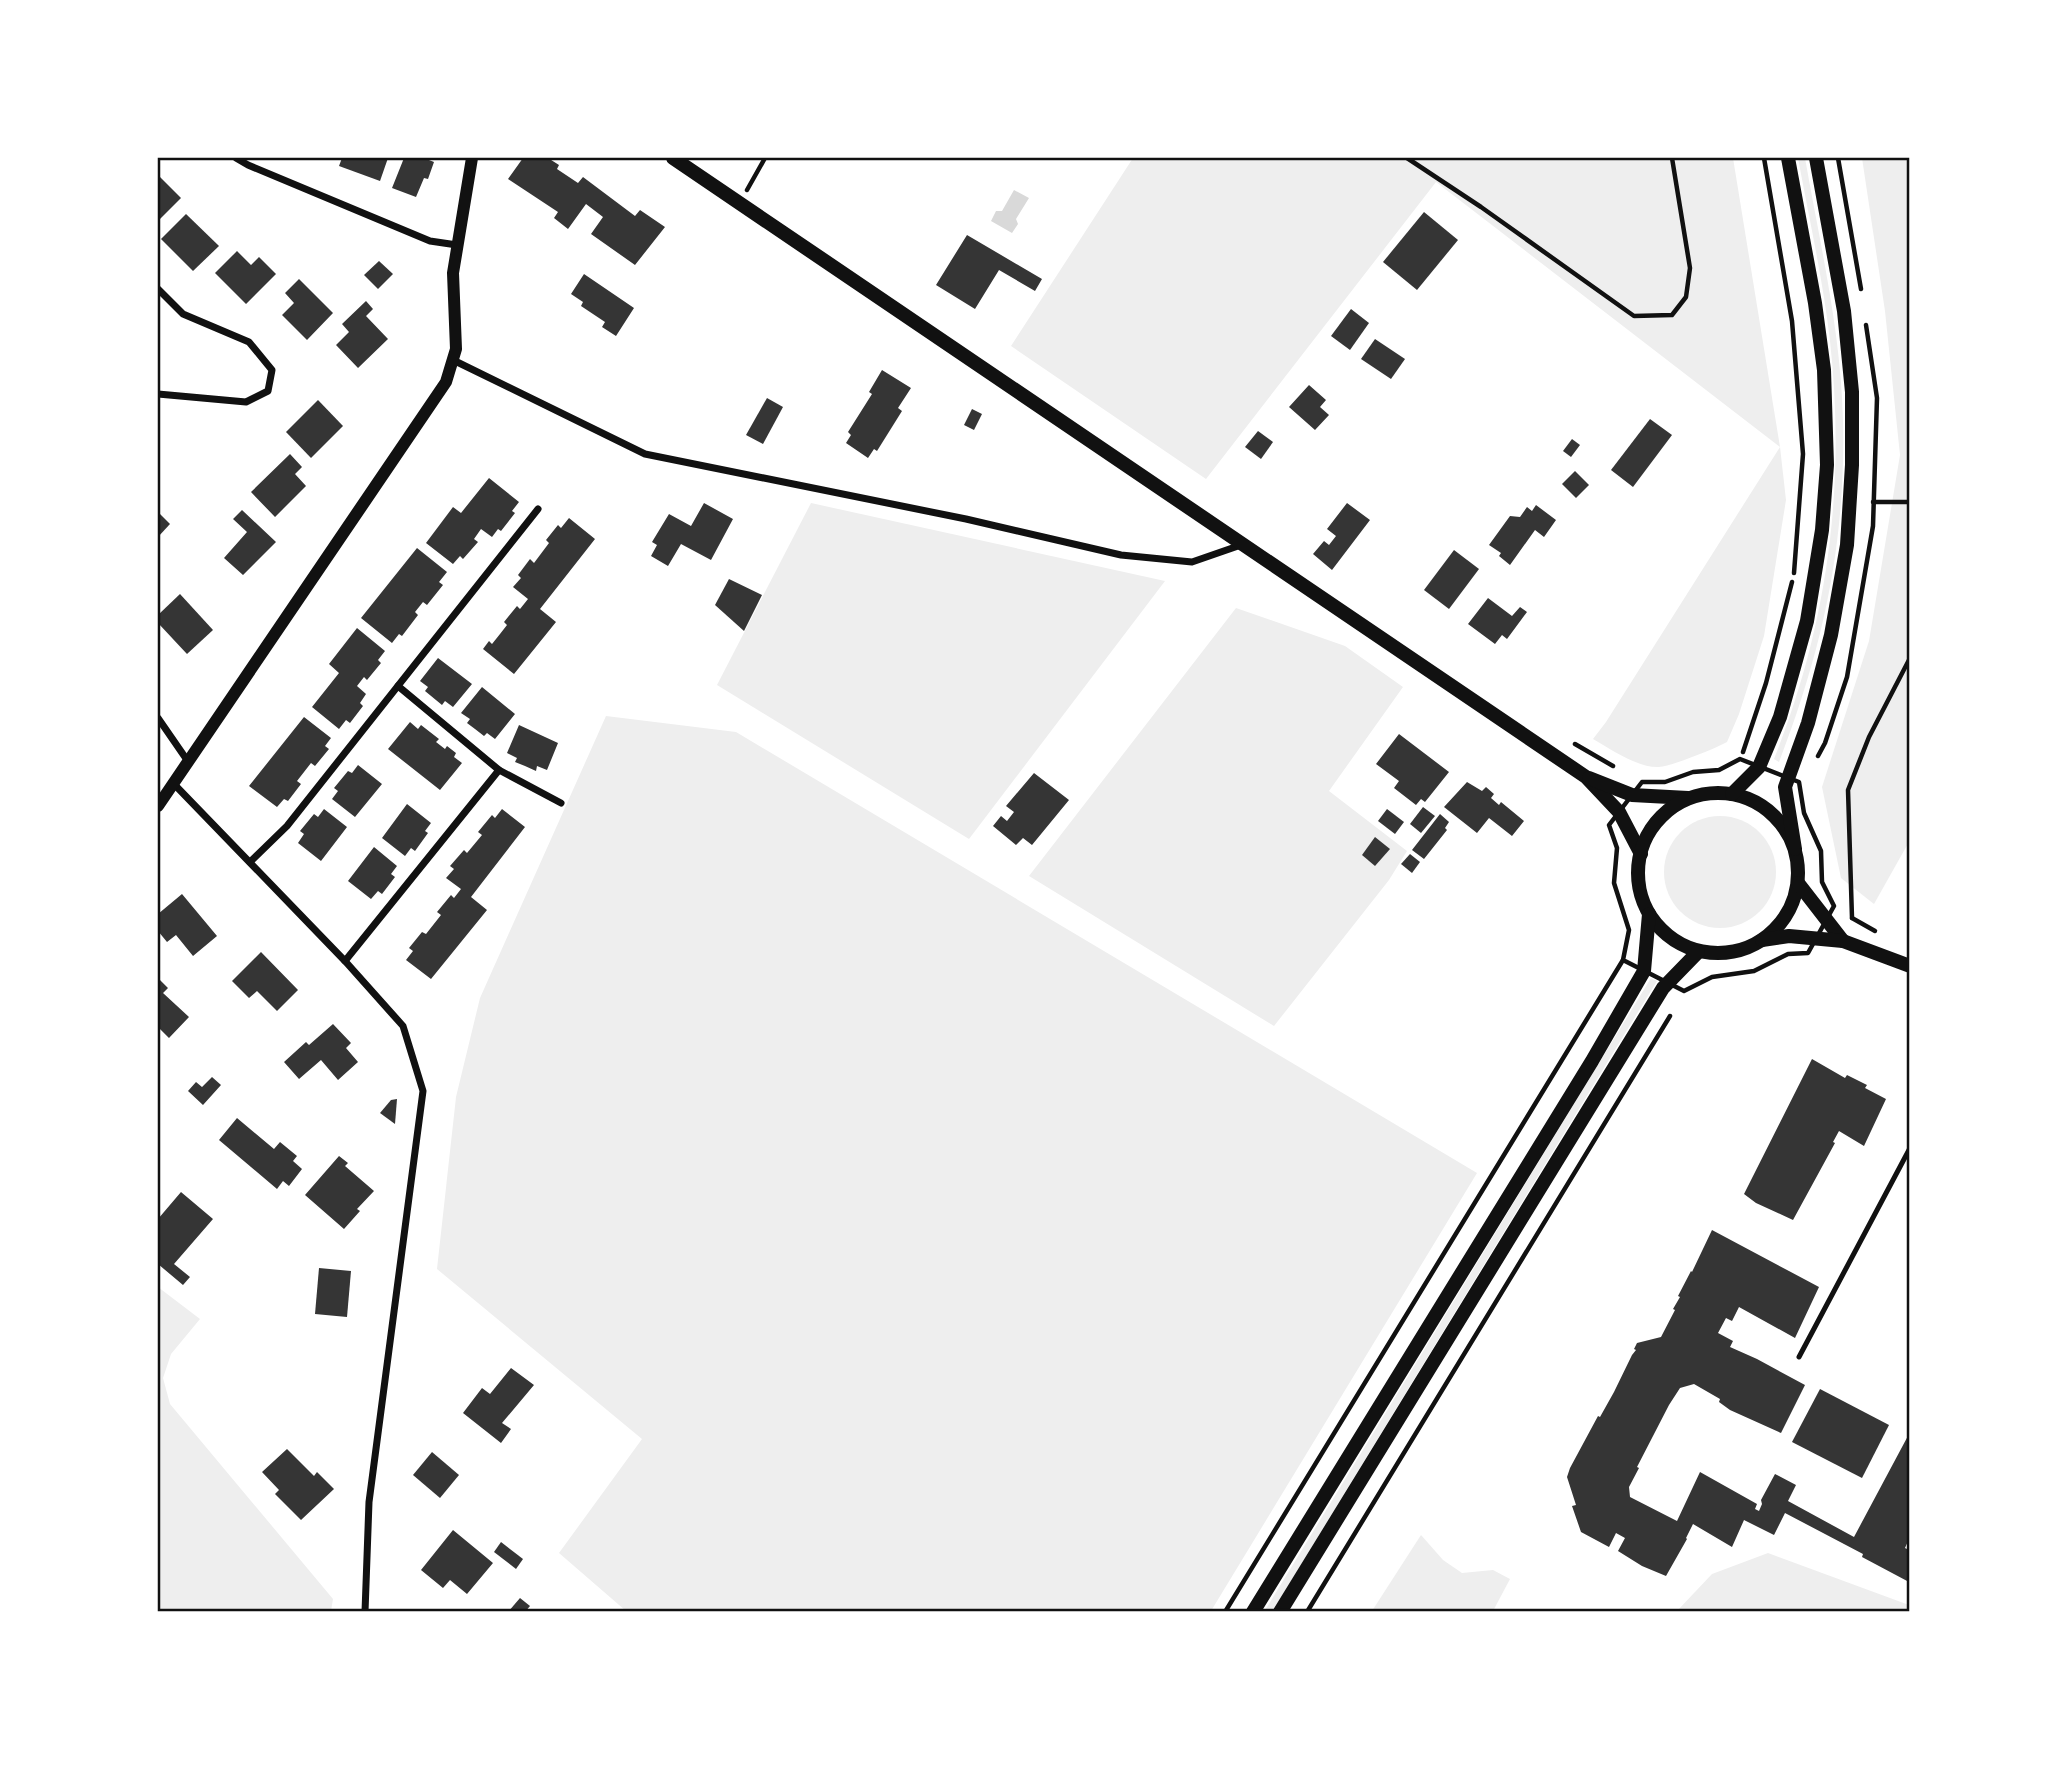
<svg xmlns="http://www.w3.org/2000/svg" width="2067" height="1769" font-family="Signika,sans-serif">
<style>
.green{fill:#eee}
.water{fill:#d9d9d9}
.building{fill:#353535}
.lines{fill:none;stroke-linecap:round;stroke-linejoin:round}
.path{stroke:#111;stroke-width:4.5}
.service{stroke:#111;stroke-width:5}
.minor{stroke:#111;stroke-width:7}
.tertiary{stroke:#111;stroke-width:12}
.secondary{stroke:#111;stroke-width:14}
.neatline{fill:none;stroke:#111;stroke-width:2.5}
</style>
<rect width="100%" height="100%" fill="#fff"/>
<g class="green">
<path d="M1133,158H1733L1780,447L1786,500L1764,636L1739,714L1727,742C1714,749 1672,766 1659,767C1637,768 1611,749 1593,739L1606,722L1780,447L1436,182L1206,479L1011,346Z"/>
<path d="M1798,158H1805C1820,244 1841,332 1843,420C1846,542 1823,648 1779,762L1774,759C1828,623 1846,486 1830,341C1823,280 1809,218 1798,158Z"/>
<polygon points="1862,158 1909,158 1910,840 1874,904 1841,878 1822,787 1869,641 1900,455 1885,311"/>
<polygon points="811,503 1165,581 969,839 717,685"/>
<polygon points="1236,608 1345,646 1403,687 1329,791 1407,851 1389,880 1274,1026 1029,876"/>
<polygon points="606,716 736,732 1477,1173 1211,1611 626,1611 559,1553 642,1439 437,1269 456,1097 480,998"/>
<circle cx="1720" cy="872" r="56"/>
<polygon points="1651,978 1657,981 1283,1594 1272,1611 1264,1612"/>
<polygon points="158,1287 200,1319 171,1354 163,1378 170,1404 333,1599 331,1611 158,1611"/>
<polygon points="1421,1535 1443,1560 1462,1573 1493,1570 1510,1579 1493,1611 1372,1611"/>
<polygon points="1768,1553 1909,1605 1909,1611 1677,1611 1712,1574"/>
</g>
<polygon class="water" points="1014,190 1029,198 1016,219 1018,224 1012,233 991,221 996,211 1002,211"/>
<g class="building">
<polygon points="342,158 388,158 380,181 339,166"/>
<polygon points="404,158 424,158 434,162 428,179 424,178 416,197 392,188"/>
<polygon points="523,158 548,158 559,165 557,169 578,183 583,177 635,216 640,210 665,227 635,265 591,234 603,217 586,204 568,229 554,218 558,212 508,179"/>
<polygon points="158,175 181,198 160,219 158,217"/>
<polygon points="1424,212 1458,240 1417,290 1383,262"/>
<polygon points="186,214 219,246 193,271 161,239"/>
<polygon points="967,235 1042,279 1035,291 999,270 975,309 936,285"/>
<polygon points="237,251 251,265 259,257 276,274 246,304 215,273"/>
<polygon points="379,261 393,274 378,289 364,275"/>
<polygon points="584,274 634,308 616,336 602,327 605,322 581,306 583,302 571,294"/>
<polygon points="299,279 333,313 307,340 282,315 294,303 285,293"/>
<polygon points="366,301 373,309 366,316 388,339 358,368 336,345 349,332 342,324"/>
<polygon points="1351,309 1369,323 1350,350 1331,336"/>
<polygon points="1375,339 1405,359 1391,379 1361,359"/>
<polygon points="882,370 911,388 898,408 902,411 877,451 874,449 868,458 846,443 851,435 848,432 872,394 869,392"/>
<polygon points="1309,385 1326,400 1320,407 1329,415 1315,430 1289,407"/>
<polygon points="767,398 783,407 763,444 746,435"/>
<polygon points="318,400 343,426 311,458 286,432"/>
<polygon points="972,409 982,414 974,430 964,425"/>
<polygon points="1650,419 1672,435 1633,487 1611,470"/>
<polygon points="1258,431 1273,442 1261,459 1245,447"/>
<polygon points="1572,439 1580,445 1571,457 1563,451"/>
<polygon points="290,454 302,467 295,474 306,486 275,517 251,492"/>
<polygon points="1575,471 1589,485 1576,498 1562,484"/>
<polygon points="489,478 519,502 512,511 515,513 501,531 498,529 492,537 481,529 474,539 478,542 463,559 460,556 453,564 426,543 453,507 461,513"/>
<polygon points="704,503 733,519 711,560 681,544 668,566 651,556 657,545 652,542 669,514 691,526"/>
<polygon points="1347,503 1370,520 1332,570 1313,554 1324,541 1329,545 1336,536 1327,529"/>
<polygon points="1536,505 1556,520 1544,537 1535,530 1510,565 1499,556 1501,553 1489,545 1510,516 1520,517 1527,507 1532,511"/>
<polygon points="242,510 276,542 243,575 224,558 247,532 233,519"/>
<polygon points="158,512 170,524 158,537"/>
<polygon points="569,518 595,539 540,609 556,622 514,674 483,649 489,641 492,644 500,634 507,625 504,622 517,606 520,609 528,599 513,587 521,578 518,575 530,559 534,563 549,543 546,540 558,525 561,528"/>
<polygon points="417,548 447,572 439,582 443,585 427,605 423,602 415,612 418,615 402,636 399,634 392,643 361,618"/>
<polygon points="1454,550 1479,569 1449,609 1424,590"/>
<polygon points="729,579 762,595 744,631 715,605"/>
<polygon points="180,594 213,630 187,654 158,623 158,615"/>
<polygon points="1488,598 1512,616 1520,607 1527,612 1507,639 1502,635 1495,644 1468,624"/>
<polygon points="357,628 385,651 378,660 381,663 367,680 364,677 357,686 366,694 360,703 363,706 350,723 346,720 339,729 312,707 339,673 329,664"/>
<polygon points="438,658 472,684 453,707 445,701 442,705 425,691 428,687 420,681"/>
<polygon points="482,687 515,714 495,739 487,733 484,736 475,729 467,723 470,719 461,713"/>
<polygon points="304,717 331,738 325,746 329,749 315,766 311,763 297,781 301,784 288,801 284,799 277,807 249,786"/>
<polygon points="410,722 418,729 421,725 439,739 436,742 445,749 447,746 456,753 454,757 462,763 440,790 388,749"/>
<polygon points="519,725 558,743 547,770 537,766 536,771 525,766 515,762 517,758 507,753"/>
<polygon points="1399,734 1449,772 1425,802 1421,799 1416,805 1394,788 1399,781 1376,764"/>
<polygon points="358,765 382,784 355,817 332,799 338,791 334,788 348,771 352,773"/>
<polygon points="1034,773 1069,800 1032,845 1023,838 1016,845 993,826 1001,816 1007,821 1014,812 1006,806"/>
<polygon points="1467,782 1482,791 1486,787 1494,794 1491,798 1499,805 1501,802 1524,821 1512,836 1489,818 1477,833 1444,807"/>
<polygon points="407,804 431,823 425,831 428,833 415,851 411,848 405,856 382,838"/>
<polygon points="1423,807 1435,816 1421,833 1410,824"/>
<polygon points="324,809 347,827 321,861 298,843 304,834 300,831 314,814 318,817"/>
<polygon points="502,809 525,827 471,897 487,910 431,979 406,960 413,951 409,948 422,932 426,934 441,915 437,912 451,895 454,898 461,889 446,878 454,869 450,866 464,850 467,853 482,835 478,832 492,815 495,818"/>
<polygon points="1387,809 1404,822 1395,834 1378,821"/>
<polygon points="1440,814 1449,822 1445,828 1447,830 1424,859 1412,850"/>
<polygon points="1375,837 1390,849 1375,866 1362,855"/>
<polygon points="374,847 397,866 391,874 395,877 382,894 378,891 371,899 348,881"/>
<polygon points="1410,854 1420,862 1412,873 1401,864"/>
<polygon points="182,894 217,936 193,956 176,935 167,942 158,931 158,914"/>
<polygon points="261,952 298,990 277,1011 257,991 249,998 232,981"/>
<polygon points="158,978 168,988 163,993 189,1017 169,1038 158,1027"/>
<polygon points="333,1024 351,1043 346,1048 358,1062 338,1080 321,1060 299,1079 284,1062 306,1042 309,1045"/>
<polygon points="1812,1059 1845,1078 1847,1075 1867,1085 1865,1088 1886,1099 1864,1146 1839,1131 1833,1142 1835,1143 1793,1220 1756,1203 1744,1194"/>
<polygon points="212,1077 221,1085 203,1105 188,1091 196,1082 202,1087"/>
<polygon points="397,1099 395,1124 380,1113 391,1100"/>
<polygon points="237,1118 274,1149 280,1142 297,1156 293,1161 302,1169 289,1186 283,1181 277,1189 219,1140"/>
<polygon points="339,1156 348,1163 345,1166 374,1191 357,1209 360,1211 344,1229 305,1195"/>
<polygon points="181,1192 213,1219 174,1264 190,1277 183,1285 158,1264 158,1219"/>
<polygon points="1712,1230 1819,1287 1795,1338 1739,1307 1732,1321 1726,1318 1718,1333 1733,1341 1730,1347 1757,1359 1805,1385 1781,1433 1730,1410 1719,1402 1720,1399 1694,1384 1680,1388 1669,1405 1637,1467 1639,1468 1629,1487 1630,1497 1677,1521 1700,1472 1757,1504 1755,1509 1759,1511 1762,1504 1761,1500 1775,1474 1796,1485 1788,1501 1854,1537 1909,1434 1909,1539 1905,1548 1909,1550 1909,1582 1862,1557 1863,1554 1785,1513 1774,1535 1744,1520 1732,1547 1693,1524 1686,1538 1687,1539 1666,1576 1642,1566 1618,1551 1625,1538 1616,1533 1609,1547 1581,1532 1572,1506 1576,1505 1567,1477 1570,1468 1598,1416 1600,1417 1614,1392 1632,1355 1636,1350 1634,1349 1637,1343 1661,1337 1675,1310 1673,1309 1680,1297 1678,1296 1691,1271 1692,1272"/>
<polygon points="319,1268 351,1271 347,1317 315,1314"/>
<polygon points="511,1368 534,1385 502,1423 511,1429 501,1443 463,1413 482,1388 490,1394"/>
<polygon points="1820,1389 1889,1425 1862,1478 1792,1442"/>
<polygon points="287,1449 314,1476 317,1472 334,1489 301,1520 275,1494 279,1490 262,1472"/>
<polygon points="432,1452 459,1475 440,1498 413,1475"/>
<polygon points="453,1530 493,1563 467,1594 450,1580 443,1588 421,1570"/>
<polygon points="501,1542 523,1559 516,1569 494,1552"/>
<polygon points="520,1598 530,1606 525,1612 508,1612"/>
</g>
<g class="lines">
<g class="path">
<polyline points="1407,158 1481,207 1634,316 1672,315 1686,297 1690,268 1672,158"/>
<polyline points="1764,158 1792,321 1803,454 1794,573"/>
<polyline points="1838,158 1861,289"/>
<polyline points="747,190 765,158"/>
<polyline points="1873,502 1910,502"/>
<polyline points="1575,744 1613,766"/>
<polyline points="1743,752 1766,683 1792,582"/>
<polyline points="1818,756 1825,743 1847,677 1873,526 1877,398 1866,325"/>
<polygon points="1740,759 1799,782 1804,813 1821,851 1822,882 1834,906 1808,953 1788,954 1754,971 1712,977 1684,991 1623,960 1629,930 1614,883 1617,848 1609,825 1642,782 1665,782 1693,772 1719,770"/>
<polyline points="1852,918 1848,790 1869,737 1910,658"/>
<polyline points="1852,918 1875,931"/>
<polyline points="1225,1612 1623,960"/>
<polyline points="1307,1612 1670,1016"/>
</g>
<polyline class="service" points="1799,1357 1910,1148"/>
<g class="minor">
<polyline points="236,158 248,165 430,241 457,245"/>
<polyline points="158,289 183,314 249,342 272,370 268,391 246,402 158,394"/>
<polyline points="455,361 645,454 966,519 1121,555 1192,562 1241,545"/>
<polyline points="158,718 187,760"/>
<polyline points="499,770 561,803"/>
<polyline points="173,783 345,961 403,1026 423,1091 369,1502 365,1612"/>
<polyline points="250,862 287,826 538,509"/>
<polyline points="345,961 499,770 398,686"/>
</g>
<polyline class="tertiary" points="158,806 446,382 456,349 453,273 472,158"/>
<g class="secondary">
<polyline points="673,158 1586,777 1619,812 1641,854"/>
<polyline points="1589,778 1632,795 1688,798"/>
<circle cx="1718" cy="873" r="80"/>
<polyline points="1732,794 1759,767 1780,717 1807,621 1822,530 1827,465 1824,370 1815,303 1788,158"/>
<polyline points="1795,849 1785,787 1808,723 1831,635 1847,545 1852,465 1852,392 1844,311 1816,158"/>
<polyline points="1798,883 1843,941"/>
<polyline points="1762,940 1789,936 1843,941 1910,966"/>
<polyline points="1253,1612 1592,1061 1644,971 1649,914"/>
<polyline points="1280,1612 1663,988 1698,952"/>
</g>
</g>
<rect width="2067" height="1769" fill="none" stroke="#ffffff" stroke-width="318"/>
<rect x="159" y="159" width="1749" height="1451" class="neatline"/>
</svg>
